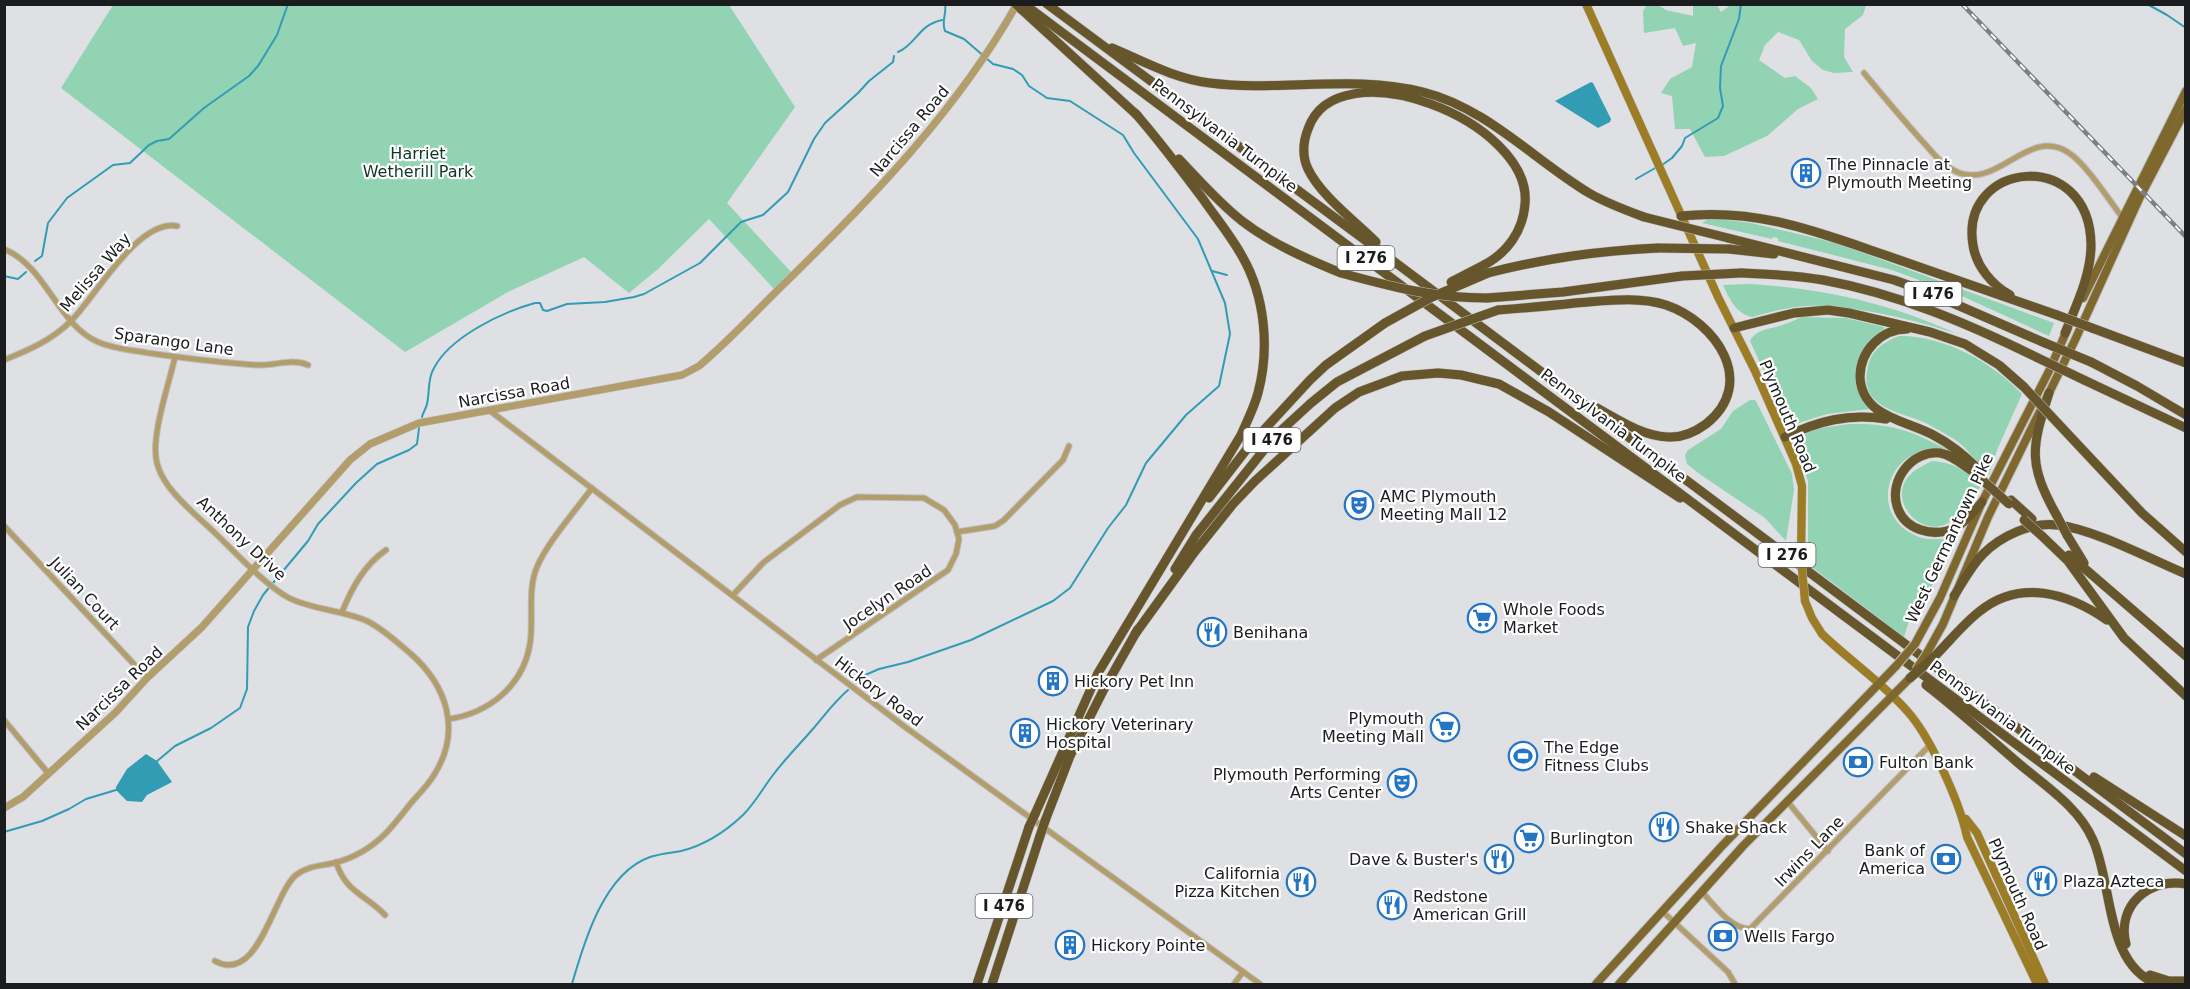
<svg xmlns="http://www.w3.org/2000/svg" width="2190" height="989" font-family="'DejaVu Sans',sans-serif">
<style>
.green{fill:#91d3b3}
.water{fill:#329cb5}
.lines{fill:none;stroke-linecap:round;stroke-linejoin:round}
.stream{stroke:#329cb5;stroke-width:2}
.minor-casing{stroke:#bbbdc0;stroke-width:7}
.tertiary-casing{stroke:#bbbdc0;stroke-width:8}
.secondary-casing{stroke:#bbbdc0;stroke-width:9}
.primary-casing{stroke:#bbbdc0;stroke-width:10}
.motorway-casing{stroke:#bbbdc0;stroke-width:10}
.minor{stroke:#b39e6b;stroke-width:5}
.tertiary{stroke:#b39e6b;stroke-width:7}
.secondary{stroke:#9c7d25;stroke-width:8}
.primary{stroke:#7f682e;stroke-width:8}
.motorway{stroke:#67562c;stroke-width:9}
.rail-casing{stroke:#7e7f82;stroke-width:4.5}
.rail{stroke:#fff;stroke-width:2;stroke-dasharray:7;stroke-linecap:butt}
.secondary-bridge-casing{stroke:#bbbdc0;stroke-width:9;stroke-linecap:butt}
.primary-bridge-casing{stroke:#bbbdc0;stroke-width:10;stroke-linecap:butt}
.motorway-bridge-casing{stroke:#bbbdc0;stroke-width:10;stroke-linecap:butt}
.secondary-bridge{stroke:#9c7d25;stroke-width:8}
.primary-bridge{stroke:#7f682e;stroke-width:8}
.motorway-bridge{stroke:#67562c;stroke-width:9}
.labels{text-anchor:middle;stroke-width:4.5;stroke-linejoin:round;paint-order:stroke}
.shield{fill:#fff;stroke:#5f6061;stroke-width:1.5}
.shield-label{font-size:15px;font-weight:bold;fill:#1b1c1d}
.street-label{font-size:16px;fill:#1b1c1d;stroke:#fff}
.park-label{font-size:16px;fill:#0e3525;stroke:#fff}
.poi-label{font-size:16px;fill:#1b1c1d;stroke:#fff;text-anchor:start}
</style>
<rect width="100%" height="100%" fill="#dee0e4"/>
<g class="green">
<polygon points="113,5 729,5 795,107 727,203 794,275 776,291 709,219 658,269 629,293 584,257 508,292 405,352 61,88"/>
<polygon points="1647,5 1658,5 1666,10 1693,16 1693,5 1717,5 1721,12 1728,7 1728,5 1866,5 1863,15 1845,29 1844,57 1853,72 1834,73 1823,70 1812,61 1799,40 1778,32 1765,45 1759,60 1785,78 1795,76 1811,88 1818,99 1798,109 1767,136 1724,156 1705,157 1690,129 1675,129 1672,96 1661,93 1670,79 1692,67 1696,43 1683,46 1675,28 1644,33 1643,11"/>
<polygon points="1710,218 1751,223 1836,243 2054,323 2049,336 1962,296 1892,270 1778,241 1778,238 1773,237 1772,239 1702,223"/>
<path d="M1748,284C1821,288 1890,303 1957,334C1917,320 1849,304 1807,306C1788,307 1770,312 1752,317C1736,314 1729,298 1723,285Z"/>
<path d="M1802,317L1846,318L1884,327V331C1851,349 1851,380 1869,409L1827,414L1798,423L1786,420L1750,341C1757,329 1767,330 1779,326C1787,324 1794,320 1802,317Z"/>
<path d="M1899,336C1943,335 1992,362 2022,394L1997,450L1989,475C1976,464 1970,449 1954,439C1945,434 1936,428 1926,423C1899,411 1858,408 1868,367C1871,350 1884,342 1899,336Z"/>
<polygon points="1750,400 1755,400 1757,403 1792,474 1794,490 1786,541 1765,518 1698,473 1687,464 1685,455 1688,450 1721,429 1733,411"/>
<path d="M1849,424C1890,423 1910,430 1946,449C1886,442 1865,517 1919,537C1929,541 1941,538 1951,539L1931,588L1913,621H1909L1904,637L1808,564V481L1796,443C1807,427 1832,427 1849,424Z"/>
<path d="M1932,461C1956,463 1963,470 1982,484C1973,498 1963,514 1948,523C1921,539 1887,500 1909,476C1915,469 1924,465 1932,461Z"/>
</g>
<g class="water">
<polygon points="1591,82 1593,83 1611,119 1610,122 1598,128 1555,101"/>
<polygon points="146,754 157,761 172,782 147,795 142,802 127,801 116,790 116,787 127,769"/>
</g>
<g class="lines">
<g class="stream">
<polyline points="2147,4 2167,15 2186,28"/>
<path d="M898,52C916,45 918,25 942,20"/>
<polyline points="1662,165 1672,158 1682,146 1685,138 1718,118 1723,106 1720,88 1721,66 1739,19 1741,4"/>
<polyline points="1636,179 1657,167"/>
<polyline points="35,261 42,256 48,223 67,198 113,165 130,163 149,145 157,141 169,139 204,108 249,76 258,66 277,35 288,4"/>
<polyline points="1212,271 1227,275"/>
<polyline points="4,276 18,279 26,272"/>
<path d="M422,417C423,412 426,409 427,404C430,391 427,380 434,368C450,337 502,312 535,303H540L543,310L547,311L567,304L605,302L634,297L644,294L700,263L741,222L763,215L788,192L814,139L825,123L858,93L869,81L893,62L894,56"/>
<path d="M856,683L863,676L879,669L908,662L971,640L1053,601L1070,588L1108,528L1126,505L1146,463L1186,415L1219,386L1230,334L1225,303L1198,239L1134,153L1123,135L1070,101L1047,98L1029,86L1022,75L1013,69L993,64L964,39L945,31C941,21 947,14 945,4"/>
<polyline points="156,762 175,746 211,728 240,708 247,689 248,627 254,611 263,595 308,541 318,524 356,483 377,464 409,450 417,444 419,428"/>
<polyline points="4,832 42,821 69,809 86,799 116,790"/>
<path d="M572,984C584,942 604,873 650,857C660,854 671,853 681,851C706,845 725,832 743,815C755,803 763,788 773,775C785,759 799,745 812,730C824,716 834,702 848,690"/>
</g>
<g class="minor-casing">
<g id="minor">
<path d="M1864,73C1884,97 1903,120 1924,143C1933,153 1942,165 1955,171C1997,192 2028,125 2069,153C2086,164 2109,200 2122,217"/>
<path d="M4,249C46,266 58,325 98,342C114,349 131,350 148,353C184,358 221,363 258,365C274,366 292,358 308,365"/>
<path d="M175,357C169,384 150,438 157,463C159,472 164,480 169,487C182,504 199,518 214,532C234,551 266,586 289,598C313,610 343,610 367,621C383,629 397,642 411,654C447,686 462,731 434,775C428,785 419,794 411,803C403,813 394,825 385,834C371,848 354,858 334,863C321,866 307,866 296,875C273,894 259,985 215,961"/>
<path d="M4,360C29,350 52,340 71,321C96,296 138,219 177,226"/>
<polyline points="489,410 905,727 1260,984"/>
<polyline points="4,526 147,678"/>
<polyline points="957,532 995,526 1004,520 1063,460 1069,446"/>
<polyline points="733,595 764,562 840,505 857,497 924,498 944,510 955,525 959,539 956,554 948,570 816,660"/>
<path d="M342,612C352,588 364,565 386,550"/>
<path d="M449,719C489,713 523,686 530,644C534,619 527,590 537,567C547,543 576,510 592,488"/>
<polyline points="4,720 48,773"/>
<polyline points="1787,801 1828,851"/>
<path d="M336,862C346,893 365,894 385,915"/>
<path d="M1702,892C1715,906 1730,928 1750,929L1930,745"/>
<polyline points="1662,911 1728,972 1735,984"/>
<polyline points="1234,984 1243,972"/>
</g>
</g>
<g class="tertiary-casing">
<path id="tertiary" d="M4,808L23,797L116,712L147,678L202,627L350,460L370,444L419,423L682,375L699,366C730,340 758,309 787,281C873,197 958,109 1017,4"/>
</g>
<g class="secondary-casing">
<g id="secondary">
<polyline points="1586,4 1718,297 1755,371 1796,464 1802,486 1801,559"/>
<path d="M1805,601L1812,618L1822,634C1850,661 1883,683 1908,712C1931,738 1960,803 1967,837L2037,984"/>
<polyline points="1966,819 1977,833 2045,984"/>
</g>
</g>
<g class="primary-casing">
<g id="primary">
<polyline points="2083,298 2186,91"/>
<polyline points="1915,644 1940,598 1982,502 2049,371 2068,328"/>
<polyline points="1927,653 1943,624 1988,517 2075,340 2139,199 2186,109"/>
<polyline points="1596,984 1721,847 1896,666"/>
<polyline points="1619,984 1743,846 1910,678"/>
</g>
</g>
<g class="motorway-casing">
<g id="motorway">
<polyline points="1024,4 2186,871"/>
<polyline points="1047,4 1404,269 2186,854"/>
<polyline points="1021,9 1138,116"/>
<path d="M1112,48C1143,61 1175,79 1210,83C1280,92 1352,74 1423,92C1487,108 1534,160 1589,193C1606,203 1625,210 1644,217"/>
<path d="M1179,159C1199,180 1219,203 1242,221C1272,244 1307,259 1341,273"/>
<path d="M1681,216C1757,208 1815,231 1885,255C1943,275 2000,295 2057,315"/>
<polyline points="1728,238 1894,280 1925,291 2045,343"/>
<path d="M1376,242C1355,221 1321,196 1308,169C1302,156 1303,142 1308,129C1337,45 1533,121 1525,204C1523,231 1507,253 1484,265"/>
<polyline points="1729,249 1774,254"/>
<path d="M1488,273C1547,258 1597,251 1658,248"/>
<path d="M1741,273C1768,274 1796,275 1823,280C1899,294 1969,324 2038,358"/>
<path d="M2010,295C1992,285 1976,266 1973,245C1959,161 2090,146 2091,245C2091,275 2076,306 2065,333"/>
<polyline points="1487,298 1563,292 1682,276"/>
<path d="M1498,310C1524,308 1549,306 1575,303C1605,301 1637,296 1666,305C1716,322 1758,383 1706,424C1695,432 1682,438 1668,437C1642,436 1619,420 1597,408"/>
<polyline points="1734,328 1794,313 1828,310 1849,313 1930,332 1965,344 1999,365 2024,387"/>
<polyline points="2092,328 2186,363"/>
<path d="M1907,329C1894,329 1883,334 1874,343C1865,352 1860,364 1860,377C1862,418 1907,420 1935,436C1950,444 1964,455 1976,467"/>
<polyline points="2091,362 2137,386 2186,415"/>
<polyline points="2084,380 2186,428"/>
<path d="M2049,393C2031,449 2028,464 2057,516"/>
<polyline points="2051,416 2142,513 2186,552"/>
<path d="M1785,437C1818,421 1849,413 1886,419"/>
<path d="M1972,471C1962,464 1952,455 1940,453C1912,450 1889,480 1897,506C1904,530 1933,538 1955,528C1966,522 1974,511 1982,502"/>
<polyline points="1209,498 1250,445 1310,380 1326,365 1385,323"/>
<polyline points="2011,500 2032,519"/>
<polyline points="2067,535 2084,563"/>
<polyline points="2042,536 2068,561 2124,638 2186,696"/>
<polyline points="2069,555 2186,656"/>
<polyline points="1175,569 1196,535 1275,436 1311,403 1337,382 1425,336"/>
<path d="M1954,596C1963,582 1971,566 1983,554C2001,536 2031,522 2057,525C2094,529 2150,559 2186,574"/>
<polyline points="1135,634 1193,554 1233,504 1255,481 1335,408 1359,392 1402,376 1438,373 1461,375 1499,384 1549,412 1680,498"/>
<path d="M1934,657C1949,642 1963,624 1980,611C2021,578 2069,594 2107,620"/>
<path d="M1926,685C1957,709 1987,736 2017,762C2044,785 2079,807 2093,840C2113,884 2105,966 2158,984"/>
<polyline points="2094,777 2186,836"/>
<path d="M1035,814L1098,673L1241,435C1247,421 1254,408 1258,393C1270,348 1265,296 1242,256C1231,236 1216,218 1203,199C1181,170 1159,140 1135,113"/>
<polyline points="1045,821 1070,756 1104,689 1138,629"/>
<path d="M2126,944C2116,906 2149,877 2186,884"/>
<polyline points="2150,975 2169,981 2186,981"/>
<polyline points="977,984 1029,827"/>
<polyline points="992,984 1040,836"/>
</g>
</g>
<use href="#minor" class="minor"/>
<use href="#tertiary" class="tertiary"/>
<use href="#secondary" class="secondary"/>
<use href="#primary" class="primary"/>
<use href="#motorway" class="motorway"/>
<g class="rail-casing">
<polyline id="rail" points="1962,4 2186,237"/>
</g>
<use href="#rail" class="rail"/>
<g class="secondary-bridge-casing">
<polyline id="secondary-bridge" points="1801,559 1805,601"/>
</g>
<g class="primary-bridge-casing">
<g id="primary-bridge">
<polyline points="1896,666 1915,644"/>
<polyline points="1916,670 1927,653"/>
</g>
</g>
<g class="motorway-bridge-casing">
<g id="motorway-bridge">
<polyline points="1016,4 1021,9"/>
<polyline points="1644,217 1728,238"/>
<polyline points="1658,248 1729,249"/>
<path d="M1341,273C1392,287 1434,298 1487,298"/>
<polyline points="1682,276 1741,273"/>
<polyline points="1451,282 1484,265"/>
<polyline points="2057,315 2092,328"/>
<polyline points="1385,323 1432,297 1488,273"/>
<polyline points="1425,336 1498,310"/>
<polyline points="2045,343 2091,362"/>
<polyline points="2038,358 2084,380"/>
<polyline points="2024,387 2051,416"/>
<polyline points="1972,471 2009,504"/>
<polyline points="2057,516 2067,535"/>
<polyline points="2024,520 2042,536"/>
<polyline points="1910,678 1934,657"/>
<polyline points="1029,827 1035,814"/>
<polyline points="1040,836 1045,821"/>
</g>
</g>
<use href="#secondary-bridge" class="secondary-bridge"/>
<use href="#primary-bridge" class="primary-bridge"/>
<use href="#motorway-bridge" class="motorway-bridge"/>
</g>
<defs>
<g id="building-ring" transform="scale(1.5)"><circle r="9.5" fill="#fff" stroke="#2476c5" stroke-width="1.5"/><path d="M-4-6H4V6H1V3H-1V6H-4ZM-2.5-4.3h1.7v1.8h-1.7ZM.8-4.3h1.7v1.8H.8ZM-2.5-1h1.7V.8h-1.7ZM.8-1h1.7V.8H.8Z" fill="#2476c5"/></g>
<g id="theatre-ring" transform="scale(1.5)"><circle r="9.5" fill="#fff" stroke="#2476c5" stroke-width="1.5"/><path d="M-5-5.5Q0-4 5-5.5V0Q5 5 0 6Q-5 5-5 0ZM-3.3-2.5H-1v1.5H-3.3ZM1-2.5H3.3v1.5H1ZM-2.8 1Q0 5.5 2.8 1Z" fill="#2476c5"/></g>
<g id="supermarket-ring" transform="scale(1.5)"><circle r="9.5" fill="#fff" stroke="#2476c5" stroke-width="1.5"/><path d="M-6-5.5h2.5l.6 2H6L4.5 2H-2.5L-4.4-4H-6ZM-1.5 3.2a1.3 1.3 0 1 0 .1 0ZM3 3.2a1.3 1.3 0 1 0 .1 0Z" fill="#2476c5"/></g>
<g id="restaurant-ring" transform="scale(1.5)"><circle r="9.5" fill="#fff" stroke="#2476c5" stroke-width="1.5"/><path d="M-5-6h1v4h1v-4h1v4h1v-4h1v5L-1.5 .5V6h-2V.5L-5-1ZM5-6V6H3V1.5H1.5Q1.5-4 5-6Z" fill="#2476c5"/></g>
<g id="stadium-ring" transform="scale(1.5)"><circle r="9.5" fill="#fff" stroke="#2476c5" stroke-width="1.5"/><path d="M0-5a6.5 5 0 1 0 0 10a6.5 5 0 1 0 0-10ZM-3.5-1.8h7v3.6h-7Z" fill="#2476c5"/></g>
<g id="bank-ring" transform="scale(1.5)"><circle r="9.5" fill="#fff" stroke="#2476c5" stroke-width="1.5"/><path d="M-6-4H6V4H-6ZM0-2.3a2.3 2.3 0 1 0 0 4.6a2.3 2.3 0 1 0 0-4.6Z" fill="#2476c5"/></g>
</defs>
<g fill-rule="evenodd">
<use href="#building-ring" x="1806" y="173"/>
<use href="#theatre-ring" x="1359" y="505"/>
<use href="#supermarket-ring" x="1482" y="618"/>
<use href="#restaurant-ring" x="1212" y="632"/>
<use href="#building-ring" x="1053" y="681"/>
<use href="#supermarket-ring" x="1445" y="727"/>
<use href="#building-ring" x="1025" y="733"/>
<use href="#stadium-ring" x="1523" y="756"/>
<use href="#bank-ring" x="1858" y="762"/>
<use href="#theatre-ring" x="1402" y="783"/>
<use href="#restaurant-ring" x="1664" y="827"/>
<use href="#supermarket-ring" x="1529" y="838"/>
<use href="#restaurant-ring" x="1499" y="859"/>
<use href="#bank-ring" x="1946" y="859"/>
<use href="#restaurant-ring" x="2042" y="881"/>
<use href="#restaurant-ring" x="1301" y="882"/>
<use href="#restaurant-ring" x="1392" y="905"/>
<use href="#bank-ring" x="1723" y="936"/>
<use href="#building-ring" x="1070" y="945"/>
</g>
<g class="labels">
<g class="shield">
<rect x="1337.5" y="246" width="57" height="24" rx="4.5"/>
<rect x="1904.5" y="282" width="57" height="24" rx="4.5"/>
<rect x="1243.5" y="428" width="57" height="24" rx="4.5"/>
<rect x="1758.5" y="543" width="57" height="24" rx="4.5"/>
<rect x="975.5" y="894" width="57" height="24" rx="4.5"/>
</g>
<g class="shield-label">
<text x="1366" y="263">I 276</text>
<text x="1933" y="299">I 476</text>
<text x="1272" y="445">I 476</text>
<text x="1787" y="560">I 276</text>
<text x="1004" y="911">I 476</text>
</g>
<g class="street-label">
<text transform="translate(909 131) rotate(-50)" y="6">Narcissa Road</text>
<text transform="translate(1225 135) rotate(37)" y="6">Pennsylvania Turnpike</text>
<text transform="translate(95 272) rotate(-49)" y="6">Melissa Way</text>
<text transform="translate(174 341) rotate(8)" y="6">Sparango Lane</text>
<text transform="translate(514 392) rotate(-10)" y="6">Narcissa Road</text>
<text transform="translate(1788 416) rotate(67)" y="6">Plymouth Road</text>
<text transform="translate(1614 425) rotate(37)" y="6">Pennsylvania Turnpike</text>
<text transform="translate(242 538) rotate(43)" y="6">Anthony Drive</text>
<text transform="translate(1949 538) rotate(-65)" y="6">West Germantown Pike</text>
<text transform="translate(85 593) rotate(47)" y="6">Julian Court</text>
<text transform="translate(887 597) rotate(-34)" y="6">Jocelyn Road</text>
<text transform="translate(119 688) rotate(-44)" y="6">Narcissa Road</text>
<text transform="translate(879 691) rotate(37)" y="6">Hickory Road</text>
<text transform="translate(2003 717) rotate(37)" y="6">Pennsylvania Turnpike</text>
<text transform="translate(1809 851) rotate(-46)" y="6">Irwins Lane</text>
<text transform="translate(2018 894) rotate(66)" y="6">Plymouth Road</text>
</g>
<g class="park-label">
<text x="418" y="159">Harriet<tspan x="418" dy="18">Wetherill Park</tspan></text>
</g>
<g class="poi-label">
<text x="1827" y="170">The Pinnacle at<tspan x="1827" dy="18">Plymouth Meeting</tspan></text>
<text x="1380" y="502">AMC Plymouth<tspan x="1380" dy="18">Meeting Mall 12</tspan></text>
<text x="1503" y="615">Whole Foods<tspan x="1503" dy="18">Market</tspan></text>
<text x="1233" y="638">Benihana</text>
<text x="1074" y="687">Hickory Pet Inn</text>
<text x="1424" y="724" text-anchor="end">Plymouth<tspan x="1424" dy="18">Meeting Mall</tspan></text>
<text x="1046" y="730">Hickory Veterinary<tspan x="1046" dy="18">Hospital</tspan></text>
<text x="1544" y="753">The Edge<tspan x="1544" dy="18">Fitness Clubs</tspan></text>
<text x="1879" y="768">Fulton Bank</text>
<text x="1381" y="780" text-anchor="end">Plymouth Performing<tspan x="1381" dy="18">Arts Center</tspan></text>
<text x="1685" y="833">Shake Shack</text>
<text x="1550" y="844">Burlington</text>
<text x="1925" y="856" text-anchor="end">Bank of<tspan x="1925" dy="18">America</tspan></text>
<text x="1478" y="865" text-anchor="end">Dave &amp; Buster's</text>
<text x="1280" y="879" text-anchor="end">California<tspan x="1280" dy="18">Pizza Kitchen</tspan></text>
<text x="2063" y="887">Plaza Azteca</text>
<text x="1413" y="902">Redstone<tspan x="1413" dy="18">American Grill</tspan></text>
<text x="1744" y="942">Wells Fargo</text>
<text x="1091" y="951">Hickory Pointe</text>
</g>
</g>
<rect width="2190" height="989" fill="none" stroke="#1b1c1d" stroke-width="12"/>
</svg>
